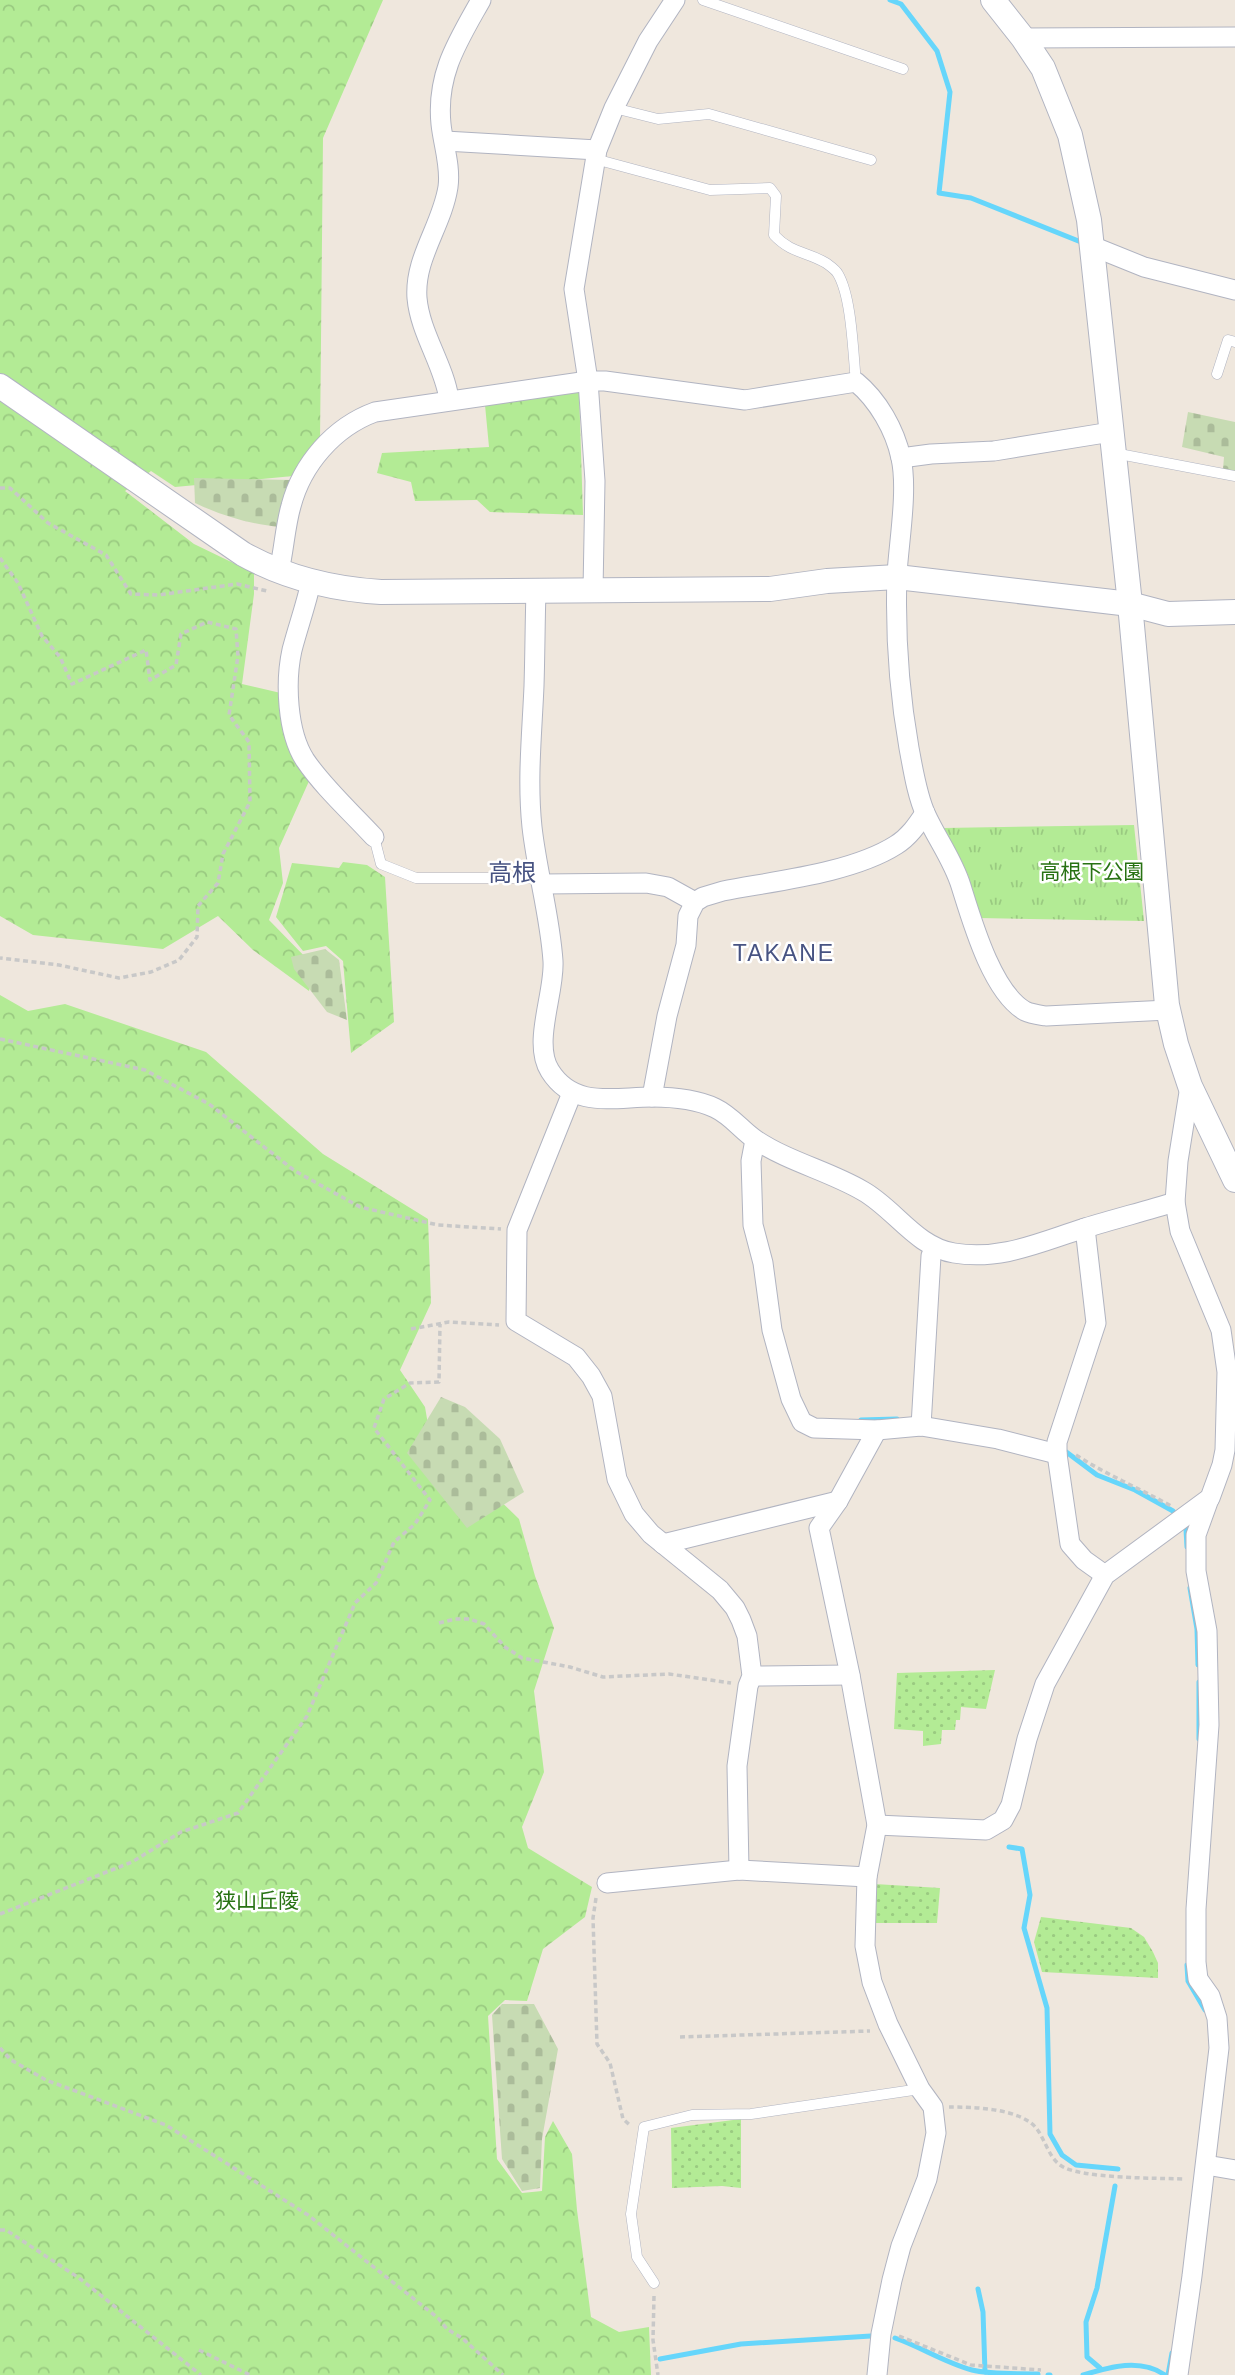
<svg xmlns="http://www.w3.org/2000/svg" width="1235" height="2375" font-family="Helvetica,'Noto Sans JP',sans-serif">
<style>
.grass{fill:url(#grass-dots)}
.forest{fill:url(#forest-crowns)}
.cemetery{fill:url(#cemetery-stones)}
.park{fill:url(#park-tufts)}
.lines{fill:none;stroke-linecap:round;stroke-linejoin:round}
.stream{stroke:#66d6fb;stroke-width:5}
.service-casing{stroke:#b1b4c1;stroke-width:11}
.minor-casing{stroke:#b1b4c1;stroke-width:21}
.tertiary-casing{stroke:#b1b4c1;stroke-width:26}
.path{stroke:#c8c8c8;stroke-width:3.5;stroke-dasharray:5 3.5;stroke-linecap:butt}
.service{stroke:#fff;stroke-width:10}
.minor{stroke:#fff;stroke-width:19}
.tertiary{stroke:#fff;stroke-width:24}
.labels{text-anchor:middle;stroke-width:5;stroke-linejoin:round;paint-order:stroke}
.park-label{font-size:21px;fill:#287213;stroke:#fff}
.neighbourhood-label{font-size:23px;letter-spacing:2px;fill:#475382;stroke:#fff}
.quarter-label{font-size:24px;fill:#475382;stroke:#fff}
</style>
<defs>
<pattern id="grass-dots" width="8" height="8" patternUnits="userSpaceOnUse" patternTransform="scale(1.75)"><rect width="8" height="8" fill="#b3eb95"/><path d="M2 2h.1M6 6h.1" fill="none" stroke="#9aca81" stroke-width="1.8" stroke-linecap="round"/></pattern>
<pattern id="forest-crowns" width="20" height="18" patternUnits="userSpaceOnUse" patternTransform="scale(1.75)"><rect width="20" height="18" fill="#b3eb95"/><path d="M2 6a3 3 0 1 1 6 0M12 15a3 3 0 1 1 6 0" fill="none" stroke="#9aca81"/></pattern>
<pattern id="cemetery-stones" width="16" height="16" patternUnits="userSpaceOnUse" patternTransform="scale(1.75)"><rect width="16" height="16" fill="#c7dbb3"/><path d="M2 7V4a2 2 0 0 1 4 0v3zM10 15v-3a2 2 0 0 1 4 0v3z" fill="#abbc9a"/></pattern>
<pattern id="park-tufts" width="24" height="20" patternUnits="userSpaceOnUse" patternTransform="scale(1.75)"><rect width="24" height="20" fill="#b3eb95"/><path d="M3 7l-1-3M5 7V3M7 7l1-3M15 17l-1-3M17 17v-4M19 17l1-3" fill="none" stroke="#9aca81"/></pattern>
</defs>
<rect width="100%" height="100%" fill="#efe7dd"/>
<g class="grass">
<polygon points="995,1670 986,1709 961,1707 960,1720 956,1720 955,1730 942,1730 941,1744 923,1746 923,1731 894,1729 897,1673"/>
<polygon points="875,1884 940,1888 937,1923 875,1923"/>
<polygon points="1041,1917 1131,1928 1144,1937 1153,1952 1158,1963 1158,1978 1042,1972 1034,1942"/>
<polygon points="741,2119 741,2188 722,2186 672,2188 671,2128"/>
</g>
<g class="forest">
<polygon points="0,0 383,0 323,138 320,442 293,476 175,487 151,471 125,491 194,544 254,573 254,594 242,684 285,694 314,770 279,848 283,883 269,920 314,966 309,991 253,950 218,916 163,949 33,935 0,916"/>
<polygon points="579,390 583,515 490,512 477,500 415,501 411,482 377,473 382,453 489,447 485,405"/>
<polygon points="343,862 367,865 385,877 394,1022 351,1053 343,961 326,946 303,951 276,917 292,863 339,868"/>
<polygon points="0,995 28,1011 65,1004 206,1052 323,1154 428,1219 431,1303 400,1370 425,1407 437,1477 485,1486 519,1519 535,1576 554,1628 534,1691 544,1772 522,1827 528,1848 592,1887 585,1917 543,1949 527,2001 505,2000 488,2016 497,2159 522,2193 542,2191 545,2137 553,2121 572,2154 577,2210 591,2317 619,2332 649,2327 651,2375 0,2375"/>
</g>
<g class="cemetery">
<polygon points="1188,412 1235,422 1235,472 1223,469 1224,457 1182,447"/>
<path d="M194,478L292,480L280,527C249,524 223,516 195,503Z"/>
<polygon points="325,949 339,960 347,1020 327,1012 294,969 291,957"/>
<polygon points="441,1397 465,1407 500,1439 524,1492 467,1528 407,1453"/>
<polygon points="502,2004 534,2004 558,2049 542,2139 540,2188 522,2191 502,2159 492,2015"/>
</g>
<polygon class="park" points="1134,825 1144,921 979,918 968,875 943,828"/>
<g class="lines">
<g class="stream">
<polyline points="890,0 901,4 937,51 950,92 939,193 971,198 1086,244"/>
<polyline points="861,1420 897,1419"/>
<polyline points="1065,1451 1097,1475 1135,1490 1173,1511"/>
<polyline points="1186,1529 1187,1547"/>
<polyline points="1190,1588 1197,1629 1198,1665"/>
<polyline points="1199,1682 1199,1739"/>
<polyline points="1009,1847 1022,1849 1030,1895 1024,1928 1047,2008 1050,2134 1062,2155 1076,2165 1118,2169"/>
<polyline points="1187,1965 1188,1981 1205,2010"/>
<polyline points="978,2289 983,2312 985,2372"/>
<path d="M895,2338C921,2347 945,2363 972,2370C992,2375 1017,2373 1038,2374"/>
<polyline points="660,2359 741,2344 871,2336"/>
<polyline points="1100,2368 1087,2357 1086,2322 1097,2288 1115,2186"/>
<polyline points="1048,2375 1050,2375"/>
<path d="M1083,2375C1110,2367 1140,2358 1165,2375"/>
<polyline points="1168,2375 1172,2353"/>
</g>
<g class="service-casing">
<g id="service">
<polyline points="703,0 903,69"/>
<polyline points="614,108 658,119 709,114 871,160"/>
<path d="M595,159L710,190L770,188L776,196L774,235C792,254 806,251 826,263C830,266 836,270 838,274C852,298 853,354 856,382"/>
<polyline points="1217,374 1228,340 1235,342"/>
<polyline points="1114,453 1235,476"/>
<polyline points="374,837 381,864 416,878 542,878"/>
<polyline points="654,2283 637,2257 631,2214 644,2127 692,2115 751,2114 920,2089"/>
</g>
</g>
<g class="minor-casing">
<g id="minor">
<polyline points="1023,38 1235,37"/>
<polyline points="445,141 597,150"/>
<polyline points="1092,246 1144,267 1235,290"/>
<path d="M449,399C444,365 420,333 417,298C414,258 442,226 448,187C451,166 443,144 441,124C436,74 458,41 481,0"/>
<polyline points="901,458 931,454 994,451 1111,432"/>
<path d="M279,571C284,550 285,527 291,506C302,464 334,427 375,412L588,381H605L745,400L856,382C878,400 895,430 901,458C908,490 899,541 897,574C895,632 899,691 909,748C913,769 917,796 926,815C937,839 953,860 961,886C972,921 992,992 1025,1011C1031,1014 1040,1015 1046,1016L1168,1010"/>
<path d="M311,582C306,605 298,627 292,650C285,682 287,732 305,760C324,788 351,812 374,837"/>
<path d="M536,591C535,623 535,654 534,686C532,733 527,780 532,827C537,872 550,916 553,961C555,993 532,1043 550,1071C574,1109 614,1097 652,1097C672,1097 696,1099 715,1108C732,1116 742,1131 756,1140C789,1162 829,1171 863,1191C895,1209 916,1247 954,1253C1001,1261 1040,1242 1085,1228C1115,1219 1145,1211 1175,1202"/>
<polyline points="593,591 595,481 588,381 574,289 597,150 614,108 648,41 675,0"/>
<polyline points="543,884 646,883 668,887 695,902"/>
<polyline points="572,1093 517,1230 516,1321 576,1357 591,1376 602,1396 617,1479 634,1514 651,1534 720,1590 735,1608 741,1620 747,1636 752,1676 748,1686 737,1766 739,1870"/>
<path d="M652,1097L667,1016L686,945L688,916L695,902L703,897L723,891C775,881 852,873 896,845C909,837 917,825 925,813"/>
<polyline points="755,1140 751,1161 753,1225 763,1263 772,1330 791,1399 802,1422 814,1428 877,1430 921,1426 998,1439 1057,1454"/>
<polyline points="1085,1228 1096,1323 1057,1442 1057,1454 1070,1544 1084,1560 1105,1575"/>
<polyline points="921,1426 931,1256 934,1249"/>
<polyline points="877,1430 838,1501 819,1528 850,1675 877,1825 867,1877 865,1946 872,1982 888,2024 920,2089 933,2107 936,2133 927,2179 901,2246 892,2280 881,2334 877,2375"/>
<polyline points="663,1544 838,1501"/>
<polyline points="752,1676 850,1675"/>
<polyline points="877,1825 986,1830 1003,1820 1011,1805 1027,1739 1045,1684 1105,1575 1210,1498 1222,1465 1225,1450 1227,1372 1221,1330 1180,1231 1175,1202 1178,1161 1190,1086"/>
<polyline points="607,1883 739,1870 867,1877"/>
<polyline points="1206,2165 1235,2170"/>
<polyline points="1178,2375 1192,2276 1219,2048 1217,2018 1210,1996 1198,1979 1196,1962 1196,1909 1209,1725 1207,1631 1196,1571 1196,1535 1209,1499"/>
</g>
</g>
<g class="tertiary-casing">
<g id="tertiary">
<polyline points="993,0 1023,38 1043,68 1070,135 1089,220 1130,604 1167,1005 1176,1044 1190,1086 1235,1180"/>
<path d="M0,386L243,554C286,578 331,589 381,592L770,589L827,581L897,577L1130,604L1168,614L1235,612"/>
</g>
</g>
<g class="path">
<polyline points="0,488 10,488 48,523 106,555 131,594 158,595 237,584 267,591"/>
<polyline points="0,558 18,583 42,636 60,657 72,684 146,650 150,680 176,665 181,634 207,622 236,629 238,656 229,715 249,742 250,802 223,854 218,883 198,906 197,937 179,960 151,972 119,978 59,965 0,958"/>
<polyline points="0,1039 145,1070 209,1104 295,1171 360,1207 438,1225 501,1229"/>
<polyline points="411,1329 449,1322 499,1325"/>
<path d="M1076,1455C1107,1475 1139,1488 1171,1506"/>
<polyline points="439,1623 455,1619 470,1619 484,1624 505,1647 522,1658 570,1667 603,1677 669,1674 731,1683"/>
<polyline points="596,1898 593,1918 597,2044 610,2063 623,2119 631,2126"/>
<polyline points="0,1914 132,1862 181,1832 238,1813 307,1716 355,1603 376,1583 394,1542 415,1524 430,1500 374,1428 384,1399 410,1383 439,1382 440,1324"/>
<polyline points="680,2037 870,2031"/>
<polyline points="0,2048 11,2060 46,2080 166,2125 308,2215 438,2318 447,2329 462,2338 503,2375"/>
<path d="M949,2107C973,2107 1021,2108 1037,2129C1045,2140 1049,2157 1060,2165C1078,2179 1159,2178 1184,2179"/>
<polyline points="0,2230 6,2230 79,2278 201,2375"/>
<polyline points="654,2296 653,2340 658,2375"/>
<polyline points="899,2336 971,2365 1041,2370"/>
<polyline points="199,2350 250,2375"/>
</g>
<use href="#service" class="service"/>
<use href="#minor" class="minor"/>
<use href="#tertiary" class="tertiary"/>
</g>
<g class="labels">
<g class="park-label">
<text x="1092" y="879">高根下公園</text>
<text x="257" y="1908">狭山丘陵</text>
</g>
<g class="neighbourhood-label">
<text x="784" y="961">TAKANE</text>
</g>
<g class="quarter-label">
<text x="512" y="881">高根</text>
</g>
</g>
</svg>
